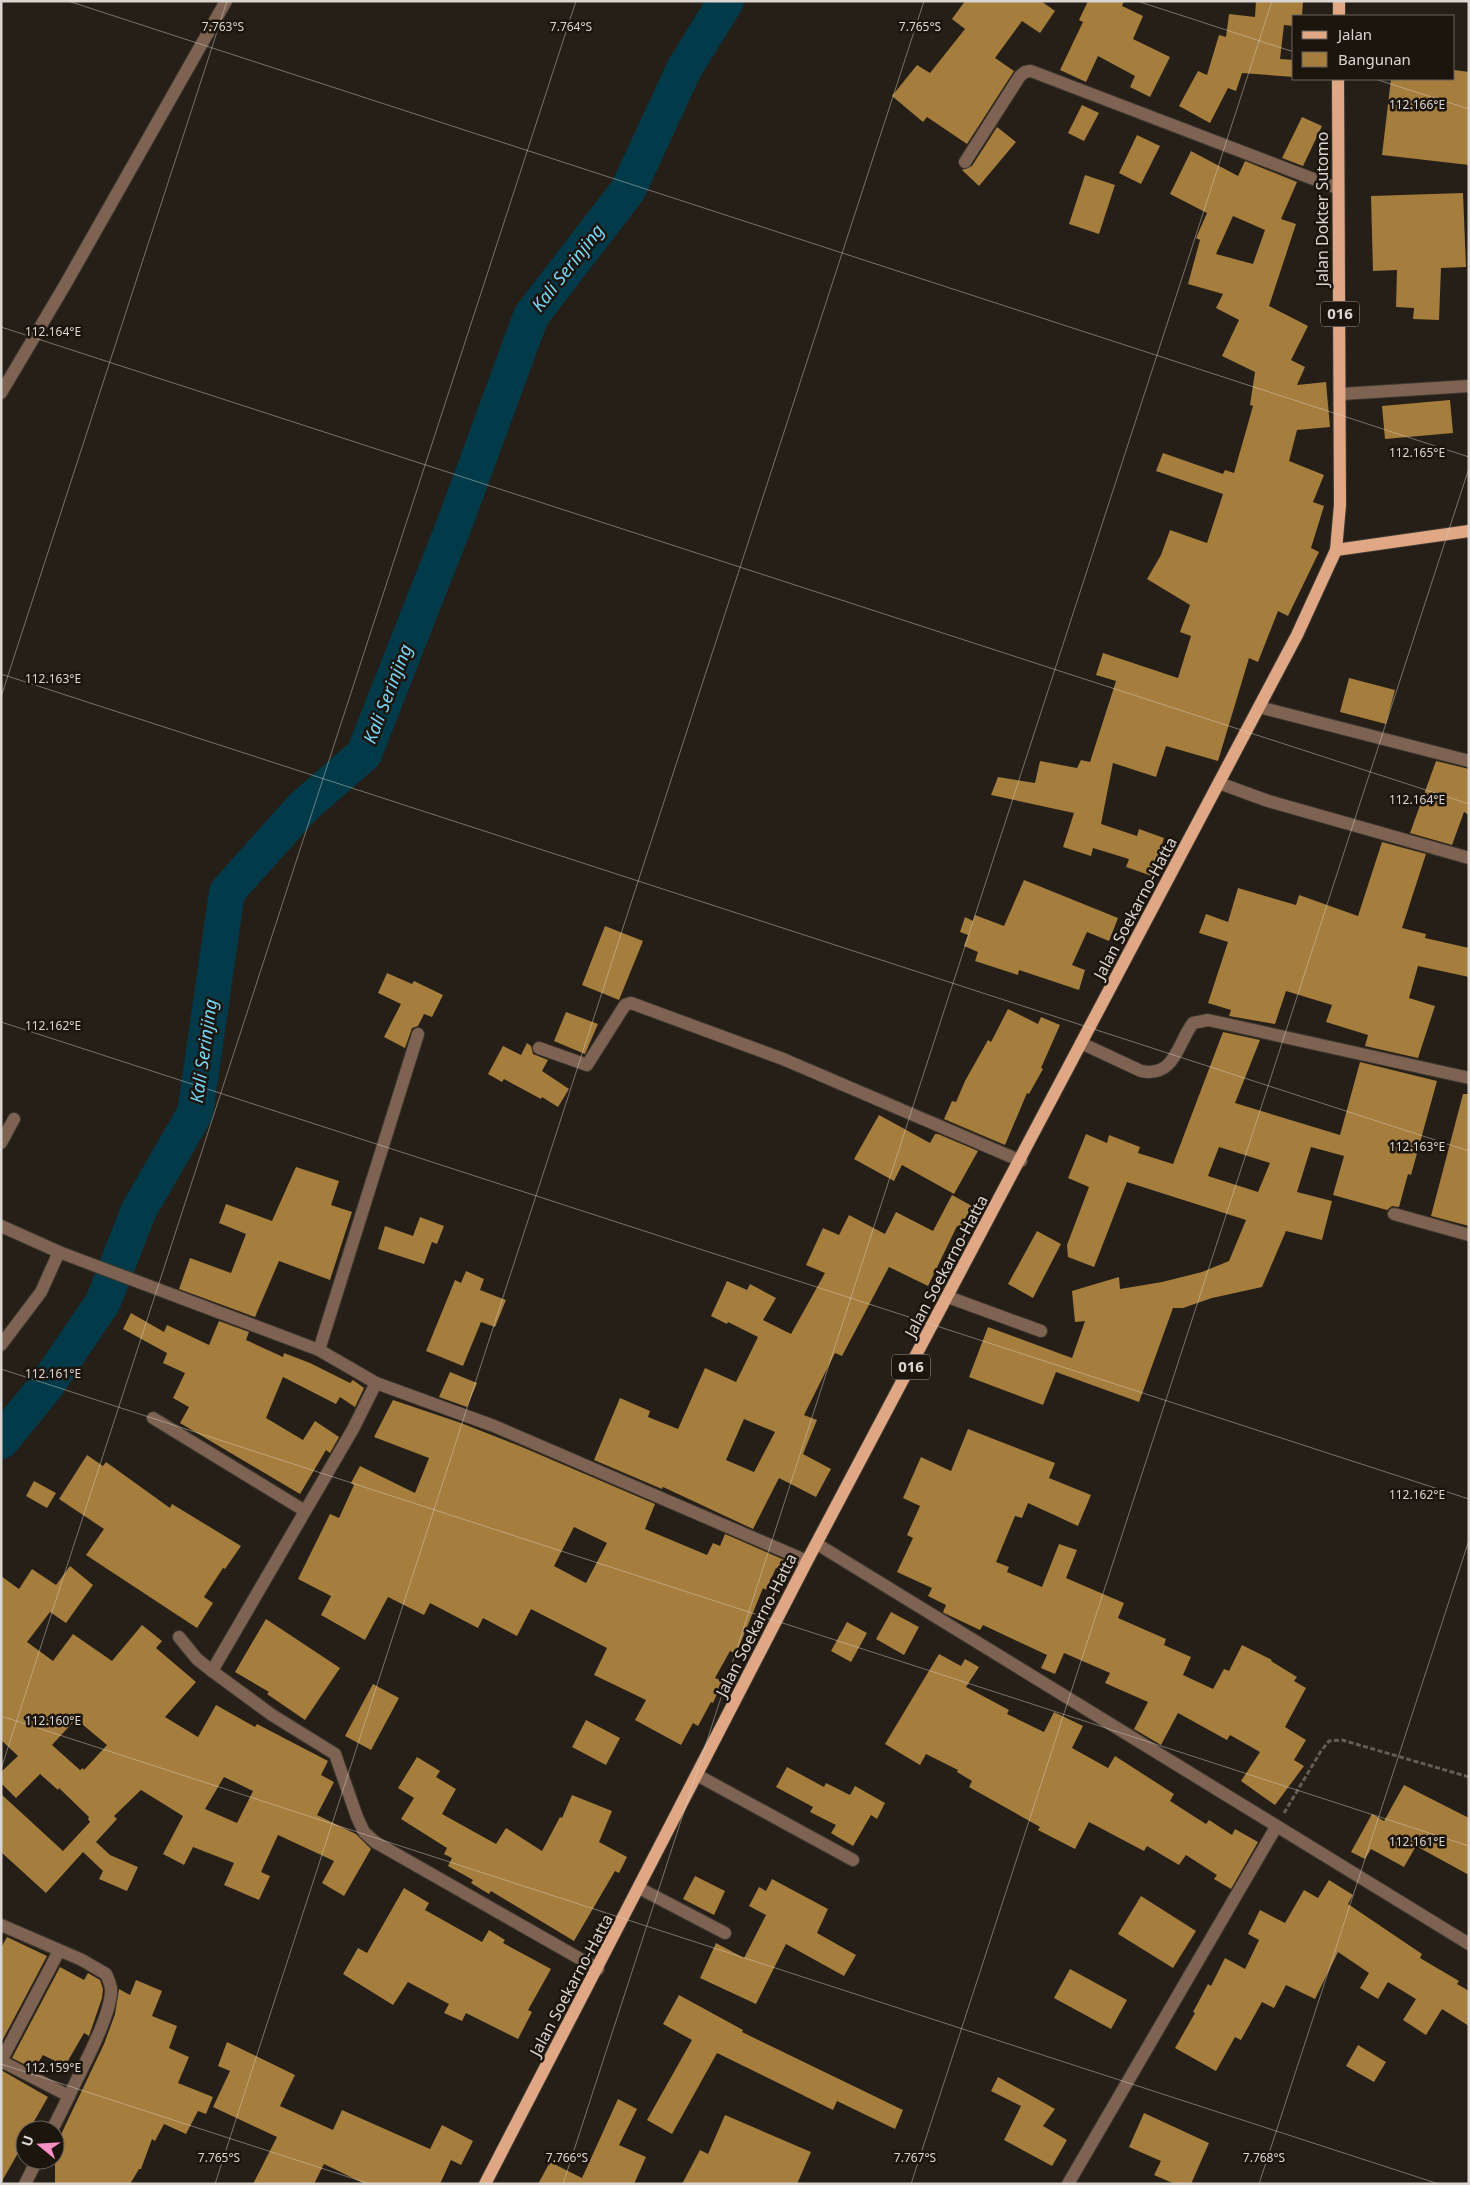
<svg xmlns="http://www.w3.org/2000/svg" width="1470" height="2185" font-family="'Noto Sans',sans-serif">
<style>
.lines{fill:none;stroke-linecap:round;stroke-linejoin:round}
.river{stroke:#033a49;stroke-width:36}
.building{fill:#a57d3c;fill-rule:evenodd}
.minor-casing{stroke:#3f3931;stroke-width:14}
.major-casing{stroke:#3f3931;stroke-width:14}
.path{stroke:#635d56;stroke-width:3;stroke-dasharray:5 2.5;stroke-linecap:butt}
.minor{stroke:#7e6352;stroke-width:12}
.major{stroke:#dfa783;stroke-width:12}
.ticks{fill:none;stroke:#dbd6d1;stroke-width:1;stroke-opacity:0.45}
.labels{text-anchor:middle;stroke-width:5;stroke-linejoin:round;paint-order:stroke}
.shield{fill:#1c150e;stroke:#a29c96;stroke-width:1}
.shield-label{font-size:15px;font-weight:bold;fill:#dbd6d1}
.street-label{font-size:16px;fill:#dbd6d1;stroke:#1c150e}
.water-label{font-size:18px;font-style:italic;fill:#76d6f6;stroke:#1c150e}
.ticks-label{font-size:12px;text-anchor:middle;fill:#dbd6d1;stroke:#1c150e;stroke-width:5;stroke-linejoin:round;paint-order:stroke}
</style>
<rect width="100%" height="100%" fill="#261f17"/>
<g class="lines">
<polyline class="river" points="1,1441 46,1386 103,1302 139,1210 195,1113 227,892 303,807 364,754 456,520 531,316 628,190 684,69 726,1"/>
</g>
<g class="building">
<polygon points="965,1 1041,1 1055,11 1040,33 1022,21 995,58 1014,71 967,144 927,117 923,122 892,96 917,65 930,73 965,29 952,19"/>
<polygon points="1088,1 1124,1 1122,6 1143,16 1133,39 1170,57 1150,97 1130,87 1135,76 1098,56 1086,82 1060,70 1083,22 1079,20"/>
<polygon points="1256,1 1303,1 1302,16 1294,16 1294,26 1284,25 1280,59 1294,60 1294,77 1242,73 1236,91 1228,88 1210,123 1179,106 1198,71 1207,75 1219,35 1226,37 1229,14 1255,17"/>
<polygon points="1454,70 1469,72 1469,165 1382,155 1391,79 1454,79"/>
<polygon points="1082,105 1099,113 1084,141 1068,133"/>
<polygon points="1302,117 1322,126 1303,166 1282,158"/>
<polygon points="997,127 1016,142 979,186 962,170 972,166"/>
<polygon points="1137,135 1160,146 1141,184 1119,173"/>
<path d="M1191,151L1238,176L1245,161L1297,182L1281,219L1296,224L1269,306L1308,326L1291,360L1305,367L1297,385L1326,382L1330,427L1297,430L1289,461L1324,475L1313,502L1324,506L1311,548L1319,552L1288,616L1278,611L1258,662L1249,658L1218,761L1166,746L1156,777L1113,763L1101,824L1137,836L1139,829L1164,838L1152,876L1126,867L1129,859L1093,848L1091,856L1063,847L1074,813L991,795L998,777L1035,783L1040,761L1077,768L1081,760L1090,762L1116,681L1096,675L1103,653L1178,678L1191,636L1180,632L1190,605L1147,579L1161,555L1170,530L1207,543L1223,494L1156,471L1163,453L1223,474L1225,470L1234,473L1253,406L1250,405L1255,372L1222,356L1239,320L1216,308L1223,294L1188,284L1200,240L1196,238L1207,213L1170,194ZM1233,216L1265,230L1253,264L1216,254Z"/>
<polygon points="1085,175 1115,185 1099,234 1069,224"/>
<polygon points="1463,193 1466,267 1441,268 1439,320 1413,319 1414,308 1396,307 1397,270 1373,271 1371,196"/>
<polygon points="1450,400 1453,433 1385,439 1382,406"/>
<polygon points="1349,678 1395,690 1386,724 1340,712"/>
<polygon points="1436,761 1469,769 1469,815 1464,812 1452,845 1410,833"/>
<polygon points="1382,842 1426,854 1402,928 1426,934 1425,938 1469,948 1469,977 1418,966 1409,998 1435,1006 1418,1058 1365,1046 1368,1035 1326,1022 1332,1005 1286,991 1275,1024 1229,1016 1231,1010 1208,1003 1228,942 1199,933 1206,914 1228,922 1238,888 1296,905 1299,895 1358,916"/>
<polygon points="1024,880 1118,918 1109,941 1087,932 1072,965 1085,970 1079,990 1019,970 1018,975 975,961 978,952 964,946 968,935 960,932 965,917 973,921 975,915 1004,926"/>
<polygon points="605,926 643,941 619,1000 582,985"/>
<polygon points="387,973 412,984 414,981 443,995 432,1017 424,1014 418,1026 412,1028 405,1048 384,1037 401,1004 378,993"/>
<polygon points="1008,1009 1038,1024 1041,1017 1060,1025 1041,1068 1043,1069 1029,1094 1027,1093 1005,1145 944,1119 952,1101 956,1102 965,1081 988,1040 991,1042"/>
<polygon points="566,1012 598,1024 585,1054 554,1041"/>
<path d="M1223,1032L1260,1040L1235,1103L1340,1135L1360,1062L1437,1081L1411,1175L1408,1174L1399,1207L1392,1206L1387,1210L1333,1195L1344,1156L1311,1147L1297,1192L1332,1201L1322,1240L1286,1231L1262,1287L1212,1298L1183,1308H1173L1139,1402L1056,1372L1043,1405L969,1377L988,1327L1072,1358L1085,1321L1075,1322L1072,1291L1119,1277L1120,1289L1162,1282L1202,1272L1229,1261L1246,1220L1127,1182L1094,1267L1068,1257L1067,1245L1089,1187L1068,1178L1086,1134L1107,1143L1109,1135L1140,1147L1138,1153L1173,1164ZM1219,1147L1270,1163L1258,1192L1208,1176Z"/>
<polygon points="527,1043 531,1046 533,1054 548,1060 542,1071 569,1089 558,1107 542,1097 541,1099 504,1079 502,1082 488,1074 503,1046 521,1055"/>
<polygon points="1463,1094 1469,1094 1469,1226 1431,1216"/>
<polygon points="879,1115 930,1143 935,1134 938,1134 978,1151 954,1194 902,1165 894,1181 854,1159"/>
<polygon points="296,1167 339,1181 331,1205 352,1212 330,1280 279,1261 255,1317 179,1289 190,1258 231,1273 246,1234 219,1223 226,1204 272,1221"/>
<path d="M952,1195L972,1206L960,1228L957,1226L928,1286L889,1267L842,1356L835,1353L804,1415L817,1420L803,1454L831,1469L816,1497L779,1478L753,1529L663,1487L662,1489L594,1460L620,1398L650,1411L648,1417L678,1429L705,1368L736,1382L758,1337L728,1322L727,1324L711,1316L727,1281L747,1290L750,1284L776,1298L763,1320L791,1334L825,1273L806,1265L823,1228L839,1235L849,1215L885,1234L896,1212L933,1231ZM744,1419L775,1432L754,1472L726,1460Z"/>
<polygon points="420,1217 444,1226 437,1244 432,1242 424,1264 378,1249 385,1226 413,1236"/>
<polygon points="1037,1231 1061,1244 1033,1298 1008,1284"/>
<polygon points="466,1271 484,1279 480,1290 506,1300 495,1327 481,1322 463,1366 426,1351 455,1280 461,1283"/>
<polygon points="131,1313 164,1332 167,1325 209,1345 219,1321 249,1332 246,1340 283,1357 284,1353 310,1363 350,1383 353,1380 364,1388 355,1407 340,1397 336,1404 283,1377 266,1418 303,1440 315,1421 339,1437 330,1453 326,1450 300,1494 180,1423 189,1407 173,1398 185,1373 163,1363 167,1353 123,1329"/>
<polygon points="450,1372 477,1383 467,1407 439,1397"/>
<path d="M393,1400L461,1423L522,1447L655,1504L645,1529L707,1555L713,1543L720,1546L725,1534L789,1562L786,1572L776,1568L766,1590L763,1588L736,1654L730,1651L715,1678L723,1681L713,1703L711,1702L698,1726L693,1723L681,1745L635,1720L646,1700L594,1675L607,1648L531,1609L517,1636L483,1618L478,1628L430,1603L424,1615L388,1597L365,1640L321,1615L331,1596L298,1579L330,1514L339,1518L354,1485L351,1483L360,1466L415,1493L429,1458L374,1437ZM574,1527L607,1543L586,1583L554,1566Z"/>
<polygon points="968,1429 1055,1463 1049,1478 1091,1495 1078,1526 1028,1503 1022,1518 1015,1516 996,1562 1009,1567 1007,1572 1042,1587 1059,1544 1077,1550 1066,1578 1124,1603 1118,1618 1166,1639 1164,1645 1191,1657 1183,1675 1213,1689 1224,1669 1229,1671 1242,1645 1272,1660 1271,1661 1297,1677 1294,1681 1306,1688 1285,1727 1306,1740 1294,1760 1304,1766 1275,1805 1241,1781 1260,1752 1230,1735 1227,1740 1178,1713 1161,1745 1134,1729 1148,1702 1105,1683 1110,1673 1064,1653 1055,1674 1041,1668 1047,1655 983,1625 980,1630 944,1613 943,1612 946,1605 928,1596 932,1588 897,1572 913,1538 907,1535 920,1506 903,1498 921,1457 951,1471"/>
<polygon points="87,1455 103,1466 106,1462 170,1508 172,1504 241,1546 225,1569 223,1568 204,1597 213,1603 197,1628 86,1555 104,1529 59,1499"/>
<polygon points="34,1481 56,1493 47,1508 26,1496"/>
<path d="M70,1566L93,1585L66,1623L50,1612L27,1642L53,1661L73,1634L112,1661L142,1625L162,1641L156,1648L196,1682L165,1717L198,1737L216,1705L255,1727L257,1724L328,1761L321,1775L334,1782L317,1815L356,1834L371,1849L344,1896L322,1883L334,1861L278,1835L261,1872L270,1876L259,1900L224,1885L234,1863L193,1847L184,1865L163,1854L183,1816L141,1790L114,1816L117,1819L96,1842L110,1855L138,1867L127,1891L99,1879L103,1871L83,1852L46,1893L1,1852V1794L63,1851L90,1822L88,1819L89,1817L59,1788L58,1790L40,1774L16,1798L1,1783V1772L18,1756L1,1740V1576L19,1589L32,1569L56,1585ZM76,1719L107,1745L84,1770L83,1768L80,1770L52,1745ZM224,1777L253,1791L237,1823L205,1809Z"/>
<polygon points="891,1612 919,1627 904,1655 876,1639"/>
<polygon points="266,1619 340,1668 305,1720 267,1694 269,1692 235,1672"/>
<polygon points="847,1622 867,1633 851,1662 831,1651"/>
<polygon points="939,1654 961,1666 965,1659 979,1667 966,1687 1009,1710 1007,1714 1044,1732 1054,1712 1083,1726 1072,1748 1108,1768 1115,1756 1174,1794 1170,1801 1206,1824 1209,1820 1232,1835 1235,1829 1258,1842 1231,1889 1214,1879 1217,1875 1186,1855 1179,1865 1147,1846 1144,1851 1089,1822 1075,1849 1038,1830 1040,1827 969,1787 972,1781 957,1772 958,1770 926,1754 920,1765 885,1744"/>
<polygon points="373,1684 399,1698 371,1750 345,1736"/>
<polygon points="586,1720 620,1738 606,1765 572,1747"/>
<polygon points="417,1757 440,1771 436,1777 456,1789 442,1814 496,1844 506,1828 542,1851 560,1817 562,1818 572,1795 612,1811 599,1842 627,1857 619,1873 615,1871 574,1941 491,1891 489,1894 471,1883 473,1880 448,1866 452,1858 444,1854 447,1848 401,1819 414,1798 398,1788"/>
<polygon points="787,1767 824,1787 826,1783 850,1795 855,1786 885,1803 877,1819 871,1815 853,1846 831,1833 836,1825 810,1812 813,1807 776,1787"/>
<polygon points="1404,1785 1469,1818 1469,1875 1416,1846 1404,1867 1371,1849 1365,1859 1351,1852 1372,1814 1384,1821"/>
<polygon points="695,1876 725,1891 714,1915 683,1899"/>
<polygon points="772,1879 828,1909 817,1933 856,1955 844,1976 786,1944 756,2004 700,1978 716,1943 744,1958 766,1915 749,1906 759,1887 766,1891"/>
<polygon points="1329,1880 1353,1895 1348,1904 1422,1954 1420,1958 1459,1981 1457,1984 1469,1991 1469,2026 1442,2009 1426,2035 1403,2020 1416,1999 1388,1982 1378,1999 1360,1988 1369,1973 1338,1952 1315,1999 1286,1985 1274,2008 1262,2002 1241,2040 1235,2037 1216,2071 1175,2048 1195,2013 1193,2012 1208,1984 1211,1986 1225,1958 1245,1969 1259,1940 1248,1934 1260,1910 1285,1923 1304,1890 1318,1898"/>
<polygon points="404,1888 429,1903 425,1910 482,1942 489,1930 505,1940 503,1943 551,1969 528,2010 532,2012 518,2039 466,2013 462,2021 444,2013 449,2004 408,1982 393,2005 343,1974 358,1948 367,1953"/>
<polygon points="1141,1896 1196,1931 1173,1968 1118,1934"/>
<polygon points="7,1937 47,1956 1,2043 1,1948"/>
<polygon points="60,1967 84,1980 88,1973 100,1980 103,1989 102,1998 89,2036 84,2033 65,2066 43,2055 34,2069 12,2058"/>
<polygon points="1070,1969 1127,2000 1111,2029 1054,1998"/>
<polygon points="136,1980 162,1991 152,2016 177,2026 169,2048 189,2057 178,2083 213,2097 206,2114 198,2111 186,2134 164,2124 155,2141 152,2139 141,2169 139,2169 130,2184 55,2184 55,2147 104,2044 115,2014 119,1989 130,1995"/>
<polygon points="679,1995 743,2030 742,2032 903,2110 895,2129 837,2101 833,2110 717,2053 672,2134 647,2120 692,2040 663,2024"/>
<polygon points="227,2042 295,2075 280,2106 333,2130 342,2110 430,2149 442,2125 473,2141 461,2165 451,2160 440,2184 365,2184 324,2164 314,2184 253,2184 277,2137 213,2107 230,2071 218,2066"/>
<polygon points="1358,2045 1386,2062 1374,2082 1346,2066"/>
<polygon points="1,2070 48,2097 29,2130 25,2130 25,2157 18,2153 1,2183"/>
<polygon points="998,2077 1055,2109 1043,2126 1067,2140 1052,2166 1004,2140 1021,2106 991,2091"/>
<polygon points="618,2099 637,2109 619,2145 646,2157 634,2184 538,2184 550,2162 582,2178"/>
<polygon points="1144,2113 1209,2143 1191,2184 1175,2184 1154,2175 1161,2161 1129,2147"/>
<polygon points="725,2115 811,2152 797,2184 682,2184 700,2150 708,2154"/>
</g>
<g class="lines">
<g class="minor-casing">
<g id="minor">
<polyline points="965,162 1020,76 1025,72 1031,71 1337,188"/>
<polyline points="1,393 65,285 226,1"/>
<polyline points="1341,394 1469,386"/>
<polyline points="1259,707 1469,761"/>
<polyline points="1219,783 1268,801 1469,858"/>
<polyline points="418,1034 319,1350 376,1383 494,1426 807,1561"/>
<path d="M1081,1043L1141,1071C1175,1078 1177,1044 1193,1023L1208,1020L1469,1078"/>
<polyline points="539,1048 587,1065 625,1005 631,1003 783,1059 1021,1161"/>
<polyline points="1,1143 14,1119"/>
<polyline points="1394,1214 1469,1235"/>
<polyline points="1,1226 59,1252 319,1350"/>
<polyline points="948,1297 1041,1331"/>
<polyline points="1,1345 41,1292 59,1252"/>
<polyline points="376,1383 353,1429 212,1671 272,1715 335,1754 357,1817 364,1832 375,1842 598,1969"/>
<polyline points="153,1418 305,1511"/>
<polyline points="817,1544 1469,1944"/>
<polyline points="179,1637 197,1659 212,1671"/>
<polyline points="697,1775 853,1860"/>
<polyline points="639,1888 725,1933"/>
<path d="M1,1925L82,1960L106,1974C108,1978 110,1983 111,1988C113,2013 80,2072 69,2096"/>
<polyline points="1,2061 59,1951"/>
<polyline points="1,2061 69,2096 52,2130"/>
<polyline points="25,2184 37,2160"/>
<polyline points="1068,2184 1276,1827"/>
</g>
</g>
<g class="major-casing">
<g id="major">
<polyline points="1339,16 1339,1"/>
<polyline points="1336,550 1469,531"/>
<polyline points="485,2184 807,1561 1297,635 1336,550 1340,505 1338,79"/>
</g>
</g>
<polyline class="path" points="1284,1813 1321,1751 1329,1741 1342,1740 1469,1777"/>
<use href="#minor" class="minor"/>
<use href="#major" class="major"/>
</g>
<path class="ticks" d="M68,1L1469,457M1137,1L1294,52M1375,79L1469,109M1,327L1469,804M1,674L1469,1151M1,697L227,1M1,1022L1469,1499M1,1369L1469,1846M1,1716L1439,2184M1,1769L576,1M1,2064L370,2184M215,2184L924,1M563,2184L1272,1M911,2184L1469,468M1259,2184L1469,1540"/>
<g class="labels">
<g class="shield">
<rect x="1321" y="301.5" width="38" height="25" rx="4"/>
<rect x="892" y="1354.5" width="38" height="25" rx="4"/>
</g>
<g class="shield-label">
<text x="1340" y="319">016</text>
<text x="911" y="1372">016</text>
</g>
<g class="street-label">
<text transform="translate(1322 209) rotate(-90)" y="6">Jalan Dokter Sutomo</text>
<text transform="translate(1135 908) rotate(-62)" y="6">Jalan Soekarno-Hatta</text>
<text transform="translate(946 1266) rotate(-62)" y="6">Jalan Soekarno-Hatta</text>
<text transform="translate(756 1625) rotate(-63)" y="6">Jalan Soekarno-Hatta</text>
<text transform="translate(571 1985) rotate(-62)" y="6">Jalan Soekarno-Hatta</text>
</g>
<g class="water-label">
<text transform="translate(568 268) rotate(-52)" y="6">Kali Serinjing</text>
<text transform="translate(388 694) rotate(-69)" y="6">Kali Serinjing</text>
<text transform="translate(204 1051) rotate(-82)" y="6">Kali Serinjing</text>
</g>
</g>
<g class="ticks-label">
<text x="223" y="31">7.763°S</text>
<text x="571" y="31">7.764°S</text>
<text x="920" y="31">7.765°S</text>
<text x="1417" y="109">112.166°E</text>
<text x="53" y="336">112.164°E</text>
<text x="1417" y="457">112.165°E</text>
<text x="53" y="683">112.163°E</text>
<text x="1417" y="804">112.164°E</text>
<text x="53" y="1030">112.162°E</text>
<text x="1417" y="1151">112.163°E</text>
<text x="53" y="1378">112.161°E</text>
<text x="1417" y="1499">112.162°E</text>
<text x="53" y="1725">112.160°E</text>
<text x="1417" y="1846">112.161°E</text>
<text x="53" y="2072">112.159°E</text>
<text x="219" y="2162">7.765°S</text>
<text x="567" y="2162">7.766°S</text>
<text x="915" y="2162">7.767°S</text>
<text x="1264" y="2162">7.768°S</text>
</g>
<rect width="1470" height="2185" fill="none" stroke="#dbd6d1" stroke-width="5"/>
<rect x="1292" y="15" width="162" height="65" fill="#1c150e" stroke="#68625c"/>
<rect x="1302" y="31" width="25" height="8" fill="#dfa783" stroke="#68625c"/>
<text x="1338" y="40" font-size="15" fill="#dbd6d1">Jalan</text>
<rect x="1302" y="52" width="25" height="15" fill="#a57d3c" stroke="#68625c"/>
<text x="1338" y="65" font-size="15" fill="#dbd6d1">Bangunan</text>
<g transform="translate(40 2145) rotate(288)"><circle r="24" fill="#1c150e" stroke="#68625c"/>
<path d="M0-4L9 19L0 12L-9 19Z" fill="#fc8fc3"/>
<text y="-8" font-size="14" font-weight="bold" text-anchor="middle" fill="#dbd6d1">U</text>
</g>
</svg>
